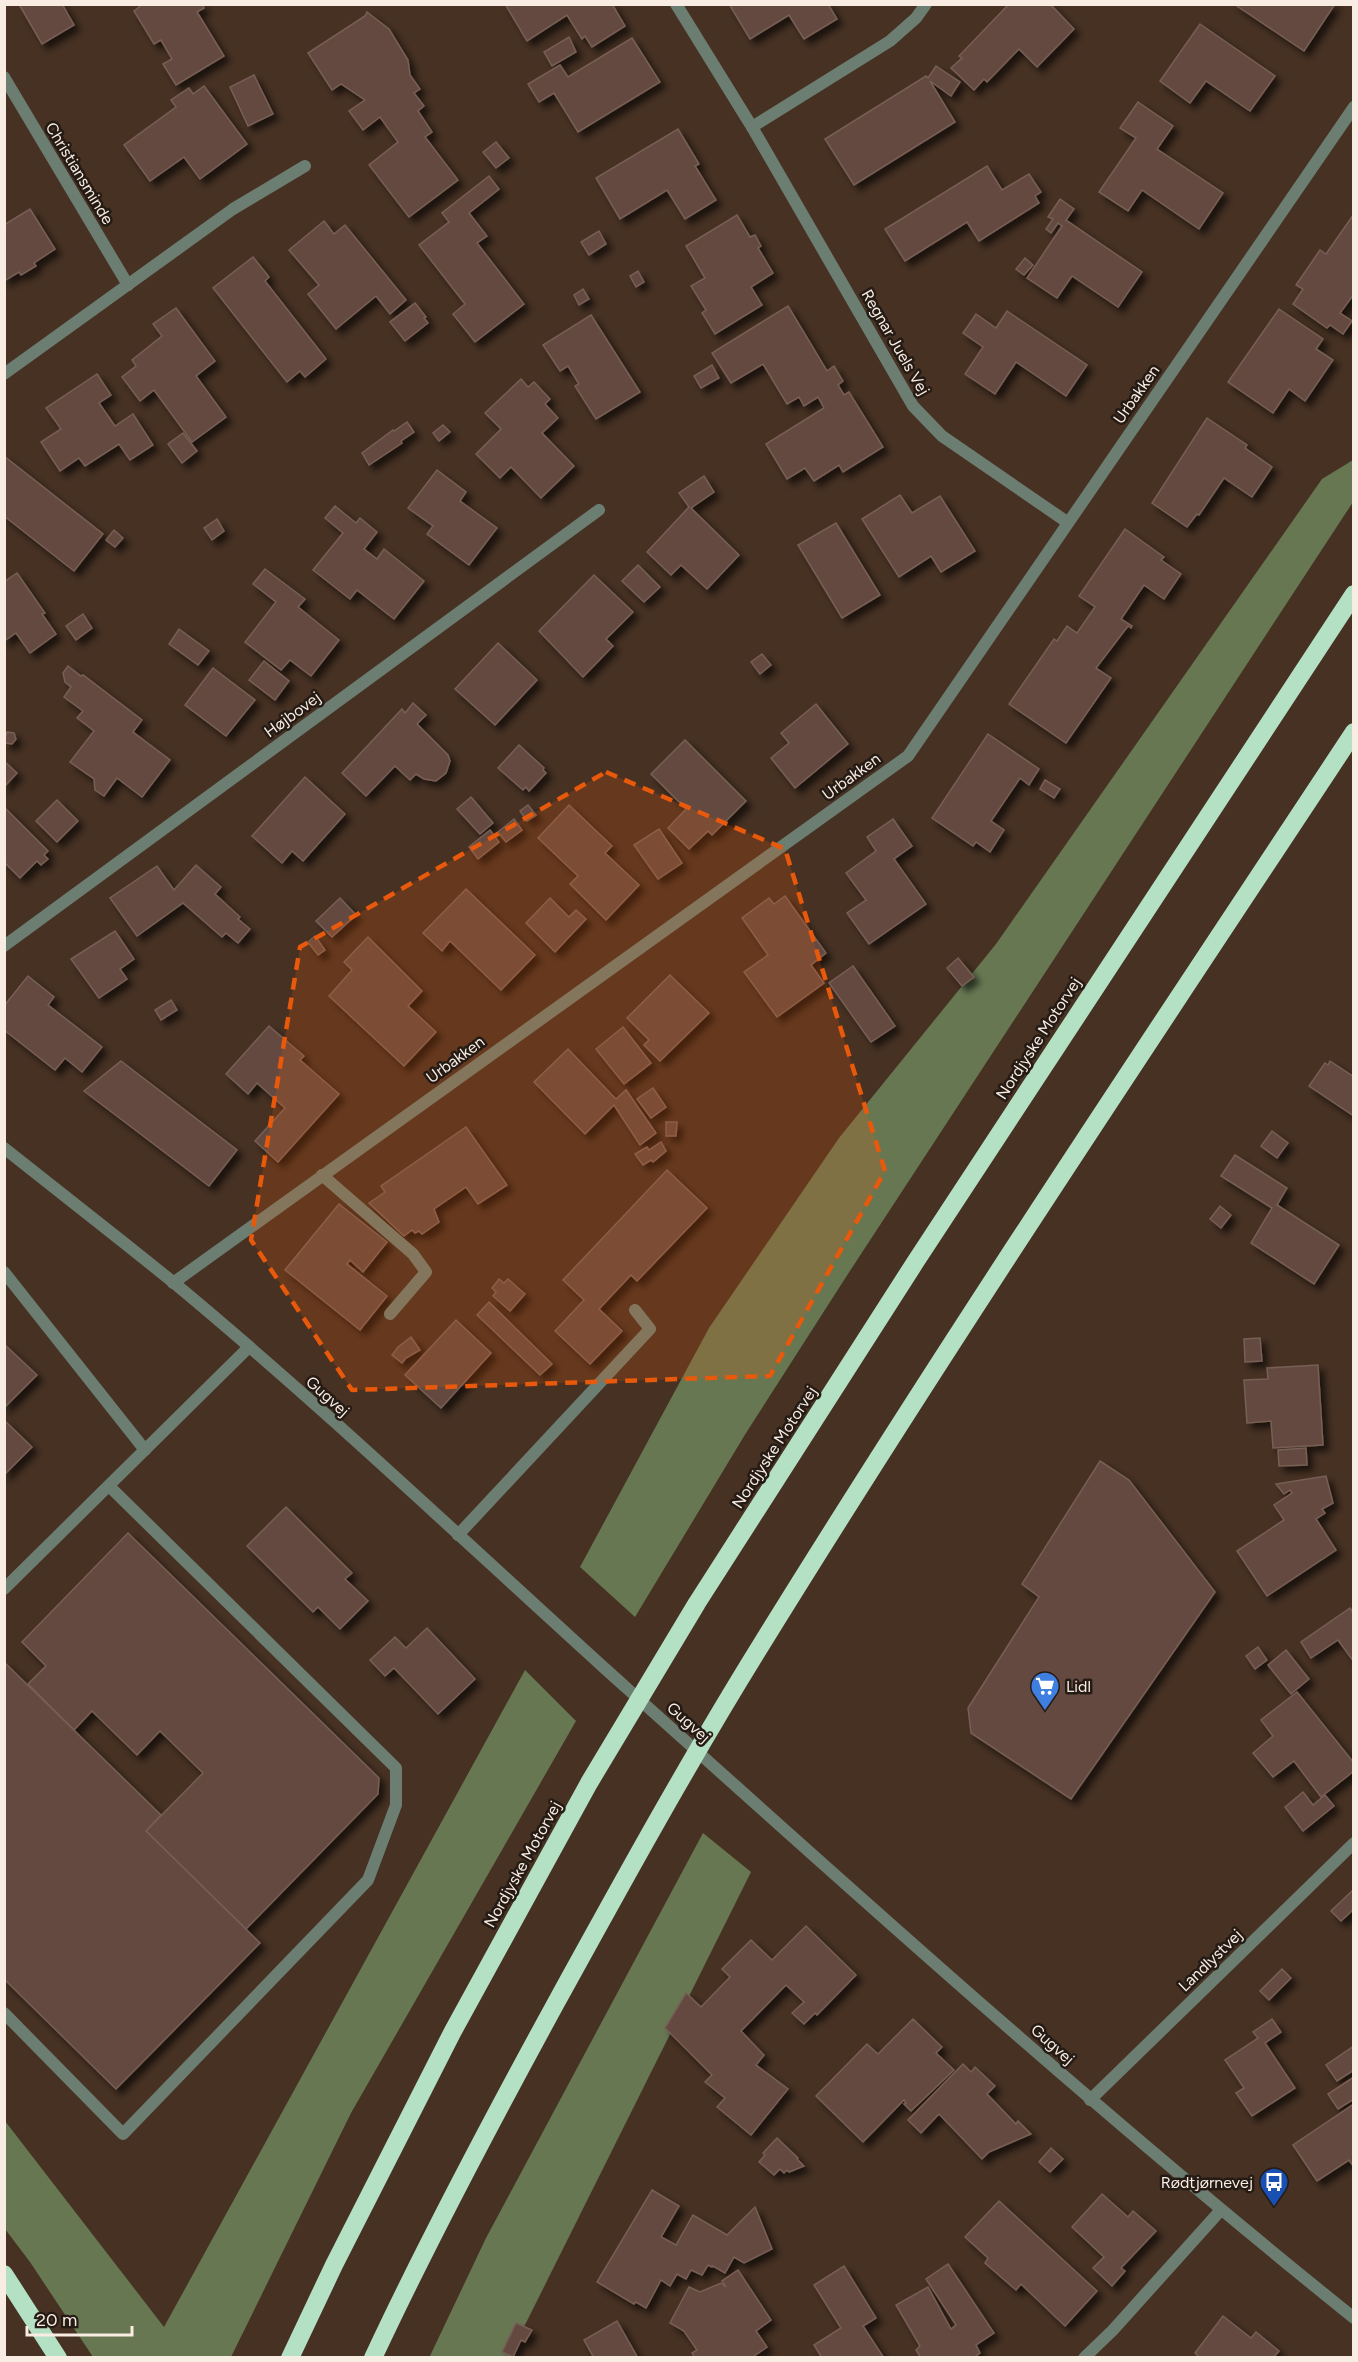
<svg xmlns="http://www.w3.org/2000/svg" width="1358" height="2362" font-family="Figtree,sans-serif">
<style>
.forest{fill:#667752}
.building{fill:#634a41;stroke:#785e54;stroke-width:1.5;filter:url(#shadow)}
.lines{fill:none;stroke-linecap:round;stroke-linejoin:round}
.service{stroke:#6c7e72;stroke-width:12}
.minor{stroke:#6c7e72;stroke-width:12}
.tertiary{stroke:#6c7e72;stroke-width:12}
.motorway{stroke:#b4e0c4;stroke-width:18}
.marked{fill:#e8590c;fill-opacity:0.2;stroke:#e8590c;stroke-width:4.5;stroke-dasharray:12 8;stroke-linejoin:round}
.labels{text-anchor:middle;stroke-width:5;stroke-linejoin:round;paint-order:stroke}
.street-label{font-size:16px;fill:#f9ece3;stroke:#251b15}
.poi-label{font-size:16px;fill:#f9ece3;stroke:#251b15;text-anchor:start}
</style>
<defs>
<filter id="shadow"><feDropShadow dx="5.5" dy="5.5" stdDeviation="3" flood-color="#0009"/></filter>
</defs>
<rect width="100%" height="100%" fill="#463123"/>
<g class="forest">
<polygon points="1353,460 1353,502 846,1277 746,1433 635,1617 580,1567 709,1328 839,1138 996,944 1322,479"/>
<polygon points="525,1670 576,1721 351,2113 231,2357 93,2357 30,2262 5,2229 5,2121 164,2327"/>
<polygon points="703,1833 751,1872 509,2357 429,2358 486,2238"/>
</g>
<g class="building">
<polygon points="22,4 62,4 74,25 42,44 20,6"/>
<polygon points="143,4 202,4 204,8 197,12 224,56 176,85 163,64 172,59 161,40 154,44 134,11"/>
<polygon points="505,4 612,4 625,26 592,47 585,36 582,39 567,15 527,41"/>
<polygon points="729,4 828,4 837,19 804,39 789,15 750,39"/>
<polygon points="1009,4 1050,4 1074,29 1037,67 1019,49 987,82 984,79 974,90 951,68 962,58 959,56"/>
<polygon points="1234,4 1335,4 1304,51"/>
<polygon points="367,12 389,29 408,60 410,75 420,89 414,93 424,106 418,111 432,132 425,137 458,180 409,217 369,165 398,142 380,117 363,130 349,111 365,100 341,84 332,90 308,53 365,16"/>
<polygon points="1200,24 1275,76 1250,111 1206,81 1190,103 1160,81"/>
<polygon points="569,37 576,52 552,66 544,52"/>
<polygon points="632,38 660,82 578,132 554,93 539,102 528,84 560,65 568,77"/>
<polygon points="936,66 960,82 951,96 930,81 955,122 854,185 825,139 926,76 928,78"/>
<polygon points="254,75 273,114 248,126 230,87"/>
<polygon points="204,86 247,144 200,179 184,157 150,181 124,145 176,107 171,100 189,88 193,94"/>
<polygon points="1138,102 1173,126 1157,149 1223,193 1199,229 1142,190 1128,211 1099,192 1136,138 1120,128"/>
<polygon points="678,129 699,164 695,166 716,200 685,219 667,190 620,219 596,178"/>
<polygon points="496,142 509,158 496,168 483,152"/>
<polygon points="987,166 1002,190 1029,174 1041,192 1035,196 1039,203 979,241 967,222 905,261 885,229"/>
<polygon points="489,176 499,189 469,213 487,236 477,243 524,304 475,342 453,314 465,304 419,245 449,222 442,213"/>
<polygon points="1060,199 1074,209 1066,220 1142,272 1118,307 1072,276 1057,298 1027,278 1062,226 1058,223 1051,233 1046,229 1053,219 1048,217"/>
<polygon points="30,209 55,249 34,263 36,266 21,275 19,272 4,281 4,225"/>
<polygon points="1354,214 1354,294 1340,313 1352,321 1343,334 1330,325 1327,328 1293,304 1303,289 1296,285 1320,250 1326,254"/>
<polygon points="737,215 750,237 755,235 761,246 758,248 773,273 751,287 762,305 715,334 702,313 706,310 691,286 705,278 686,246"/>
<polygon points="324,221 334,234 345,225 406,300 390,314 376,296 336,329 308,294 319,285 289,250"/>
<polygon points="599,231 606,244 589,255 581,242"/>
<polygon points="253,257 269,277 265,281 326,359 305,377 300,371 287,382 213,288"/>
<polygon points="1025,258 1033,265 1024,275 1016,269"/>
<polygon points="638,271 644,282 636,287 630,276"/>
<polygon points="583,289 589,299 579,305 574,295"/>
<polygon points="415,303 426,317 424,318 428,323 405,341 390,322"/>
<polygon points="788,306 827,371 834,366 843,381 838,385 844,395 849,392 883,447 843,472 839,465 814,481 805,468 787,479 766,444 824,408 818,397 804,406 799,397 787,404 763,364 731,383 712,353"/>
<polygon points="176,308 215,361 196,376 226,417 192,442 154,390 140,401 122,377 136,366 132,360 162,336 153,324"/>
<polygon points="1279,309 1323,339 1316,349 1333,360 1305,401 1289,389 1273,413 1228,382"/>
<polygon points="1007,311 1087,365 1066,396 1016,362 995,394 965,374 983,347 963,333 976,314 996,328"/>
<polygon points="591,315 640,392 596,419 575,386 579,384 568,366 560,371 543,345"/>
<polygon points="712,365 719,378 701,388 694,376"/>
<polygon points="97,374 111,395 99,403 115,426 133,414 153,445 130,460 119,444 85,466 79,458 60,471 41,442 61,429 46,408"/>
<polygon points="521,379 528,387 534,382 550,399 545,404 558,418 542,433 574,466 541,498 511,467 500,478 476,454 501,429 485,413"/>
<polygon points="1207,418 1247,445 1245,448 1272,467 1252,497 1224,478 1199,515 1197,514 1187,527 1152,503"/>
<polygon points="407,422 414,432 401,441 402,443 369,465 362,453 393,430 394,431"/>
<polygon points="443,425 450,432 439,441 433,433"/>
<polygon points="183,433 197,451 182,463 168,444"/>
<polygon points="4,456 103,534 74,571 4,516"/>
<polygon points="437,470 466,492 460,501 497,528 469,565 427,534 433,526 408,508"/>
<polygon points="704,476 714,492 691,508 739,555 707,589 681,565 671,575 647,552 689,507 679,493"/>
<polygon points="900,495 912,513 940,496 975,551 941,572 931,556 899,577 862,519"/>
<polygon points="335,506 356,523 360,518 377,532 364,549 377,559 384,549 424,581 394,619 357,590 350,599 313,570 343,533 325,518"/>
<polygon points="217,519 224,531 212,540 204,528"/>
<polygon points="836,523 880,595 842,618 798,545"/>
<polygon points="1125,529 1164,557 1161,560 1181,574 1164,599 1144,585 1121,619 1132,626 1131,628 1128,626 1096,668 1111,678 1066,743 1009,704 1054,639 1057,641 1067,626 1077,633 1095,607 1079,596"/>
<polygon points="114,530 123,538 115,547 106,540"/>
<polygon points="638,565 660,587 644,602 622,581"/>
<polygon points="265,569 305,599 298,607 339,640 311,676 290,660 281,670 245,642 276,602 253,584"/>
<polygon points="17,573 45,613 42,614 56,634 30,653 16,633 4,641 4,582"/>
<polygon points="594,575 633,612 606,639 613,646 583,677 539,631"/>
<polygon points="83,614 92,628 76,640 66,626"/>
<polygon points="179,629 209,651 198,665 169,644"/>
<polygon points="498,643 537,680 495,725 455,689"/>
<polygon points="762,654 771,665 760,674 751,662"/>
<polygon points="264,661 289,681 275,700 249,680"/>
<polygon points="68,666 81,676 83,675 142,720 133,732 170,760 142,797 117,778 104,796 95,790 94,779 70,762 94,731 77,718 83,711 64,697 71,687 65,682 63,673"/>
<polygon points="213,668 255,700 226,736 185,705"/>
<polygon points="413,703 426,715 417,724 448,755 450,761 446,773 436,781 424,779 416,774 410,780 395,766 366,796 342,773 402,709 405,713"/>
<polygon points="816,704 848,744 795,788 771,758 789,743 781,733"/>
<polygon points="7,732 14,733 16,739 12,744 5,743 4,741"/>
<polygon points="988,734 1039,769 1029,785 1020,778 991,821 1004,830 990,852 976,842 973,846 932,818"/>
<polygon points="685,740 746,801 712,835 708,831 689,849 668,828 686,809 651,774"/>
<polygon points="519,745 544,768 543,770 546,773 529,791 526,787 523,790 498,768"/>
<polygon points="4,761 17,773 4,787"/>
<polygon points="305,777 345,814 303,861 292,851 282,863 252,836"/>
<polygon points="1045,780 1060,789 1054,798 1040,789"/>
<polygon points="471,797 493,823 480,834 457,809"/>
<polygon points="57,800 78,821 57,842 36,821"/>
<polygon points="528,805 536,815 527,821 520,811"/>
<polygon points="569,805 612,846 605,853 639,885 606,920 570,884 578,876 538,838"/>
<polygon points="4,807 48,851 44,855 48,859 41,865 37,861 20,878 4,862"/>
<polygon points="514,819 522,830 506,842 498,832"/>
<polygon points="893,819 912,846 894,859 926,904 869,944 847,913 866,900 846,873 876,851 867,837"/>
<polygon points="659,829 682,863 658,879 634,845"/>
<polygon points="490,830 499,842 478,859 469,847"/>
<polygon points="196,865 221,887 215,894 240,917 238,919 250,929 238,943 226,933 222,937 183,903 137,936 110,898 157,866 174,890"/>
<polygon points="466,889 535,955 501,990 450,941 442,951 423,933"/>
<polygon points="785,896 826,953 811,965 824,983 777,1017 744,972 768,955 742,918 769,898 774,904"/>
<polygon points="340,898 356,915 332,937 316,921"/>
<polygon points="550,898 569,917 576,910 586,919 555,952 526,923"/>
<polygon points="115,931 134,959 120,969 127,979 99,998 71,959"/>
<polygon points="315,936 325,950 318,955 308,942"/>
<polygon points="368,937 422,991 408,1006 436,1032 404,1066 329,996 352,970 344,962"/>
<polygon points="958,958 974,977 962,986 947,968"/>
<polygon points="853,966 895,1026 871,1042 829,983"/>
<polygon points="670,975 709,1013 660,1061 644,1045 649,1040 627,1018"/>
<polygon points="28,976 54,997 48,1005 102,1047 82,1072 65,1058 55,1070 4,1030 4,1006"/>
<polygon points="171,1000 177,1010 161,1020 155,1010"/>
<polygon points="269,1026 304,1056 300,1060 339,1094 278,1162 255,1141 285,1108 257,1083 248,1094 226,1074"/>
<polygon points="623,1027 651,1063 624,1084 596,1049"/>
<polygon points="568,1049 616,1099 626,1090 656,1133 640,1145 614,1105 585,1134 534,1082"/>
<polygon points="121,1061 237,1150 209,1186 84,1091"/>
<polygon points="1330,1061 1354,1077 1354,1116 1309,1086 1325,1063 1328,1065"/>
<polygon points="653,1088 666,1107 651,1118 637,1099"/>
<polygon points="666,1122 677,1122 676,1136 666,1136"/>
<polygon points="466,1127 507,1185 478,1204 466,1187 434,1209 439,1222 422,1234 419,1231 415,1233 412,1230 404,1236 369,1203 385,1192 381,1186"/>
<polygon points="1272,1131 1288,1143 1277,1158 1261,1146"/>
<polygon points="661,1142 666,1151 653,1162 651,1160 643,1165 635,1154 647,1147 649,1150"/>
<polygon points="1235,1155 1287,1188 1277,1205 1339,1245 1314,1284 1251,1243 1272,1208 1221,1176"/>
<polygon points="667,1170 707,1208 637,1281 631,1275 599,1309 622,1331 590,1364 555,1331 584,1300 563,1280"/>
<polygon points="339,1204 387,1242 363,1272 350,1260 347,1264 387,1296 360,1330 285,1270"/>
<polygon points="1220,1206 1231,1215 1221,1228 1210,1219"/>
<polygon points="499,1279 504,1283 508,1279 525,1294 510,1311 493,1296 496,1292 492,1288"/>
<polygon points="489,1302 552,1364 540,1375 477,1315"/>
<polygon points="456,1320 491,1353 441,1408 405,1375"/>
<polygon points="411,1337 420,1350 406,1358 402,1363 392,1355 398,1347"/>
<polygon points="1260,1338 1262,1361 1245,1362 1244,1339"/>
<polygon points="4,1344 37,1375 4,1408"/>
<polygon points="1318,1365 1323,1445 1273,1448 1271,1421 1247,1423 1244,1380 1268,1379 1267,1368"/>
<polygon points="4,1420 32,1447 4,1475"/>
<polygon points="1306,1448 1307,1465 1279,1466 1278,1450"/>
<polygon points="1100,1461 1129,1480 1215,1592 1071,1799 971,1733 968,1708 1039,1597 1022,1584"/>
<polygon points="1326,1476 1333,1503 1322,1509 1325,1513 1316,1519 1336,1550 1267,1596 1237,1551 1284,1520 1274,1505 1292,1493 1290,1490 1284,1494 1276,1484"/>
<polygon points="286,1507 352,1573 345,1579 368,1601 340,1629 318,1607 313,1612 247,1546"/>
<polygon points="128,1533 379,1778 378,1794 246,1929 146,1831 203,1773 160,1731 137,1755 92,1711 74,1730 28,1684 46,1666 22,1642"/>
<polygon points="1350,1608 1354,1614 1354,1662 1338,1640 1311,1658 1301,1642"/>
<polygon points="427,1628 475,1679 438,1714 394,1668 385,1676 370,1660 395,1637 406,1648"/>
<polygon points="1258,1647 1267,1660 1255,1669 1246,1656"/>
<polygon points="1286,1650 1309,1679 1291,1694 1268,1665"/>
<polygon points="4,1662 161,1815 146,1831 260,1943 116,2089 4,1979"/>
<polygon points="1297,1692 1354,1763 1354,1771 1321,1797 1294,1761 1273,1777 1253,1753 1273,1736 1261,1720"/>
<polygon points="1303,1792 1313,1805 1325,1795 1334,1806 1303,1831 1285,1807"/>
<polygon points="1354,1889 1354,1909 1341,1921 1331,1911"/>
<polygon points="806,1926 856,1975 817,2015 815,2013 804,2024 792,2013 804,2002 786,1985 741,2031 764,2055 756,2065 788,2089 751,2135 717,2107 725,2098 705,2082 712,2075 665,2028 686,1993 701,2007 730,1977 722,1969 751,1940 772,1960"/>
<polygon points="1282,1969 1291,1978 1269,2000 1260,1991"/>
<polygon points="913,2019 942,2047 936,2053 954,2070 911,2111 904,2104 906,2103 904,2100 863,2142 816,2096 867,2044 878,2054"/>
<polygon points="1272,2019 1281,2032 1265,2043 1295,2088 1252,2116 1236,2093 1244,2088 1225,2060 1258,2038 1253,2032"/>
<polygon points="1354,2046 1354,2070 1337,2081 1326,2065"/>
<polygon points="963,2064 971,2072 975,2067 995,2086 987,2094 1016,2124 1018,2121 1031,2134 989,2152 982,2159 939,2114 921,2133 908,2120"/>
<polygon points="1354,2077 1354,2099 1338,2109 1328,2094"/>
<polygon points="1354,2104 1354,2167 1349,2160 1317,2181 1293,2145"/>
<polygon points="777,2138 798,2158 797,2159 804,2166 789,2172 787,2170 784,2173 780,2169 774,2175 759,2162 765,2155 763,2153"/>
<polygon points="1051,2148 1063,2159 1050,2172 1039,2162"/>
<polygon points="652,2190 679,2206 661,2237 676,2245 693,2215 727,2235 755,2207 772,2249 744,2263 734,2257 725,2273 713,2266 712,2267 708,2265 702,2275 691,2270 686,2279 677,2274 670,2286 661,2280 646,2308 636,2302 634,2304 597,2282"/>
<polygon points="1102,2194 1128,2217 1133,2211 1156,2231 1121,2268 1125,2271 1112,2286 1093,2268 1104,2257 1072,2227"/>
<polygon points="999,2201 1097,2291 1065,2326 1021,2284 1016,2290 985,2263 988,2258 965,2237"/>
<polygon points="948,2264 994,2333 976,2345 980,2353 973,2358 921,2358 916,2350 920,2346 896,2305 928,2287 951,2329 956,2325 926,2279"/>
<polygon points="844,2266 876,2318 863,2326 884,2358 822,2358 814,2345 841,2328 814,2285"/>
<polygon points="738,2270 771,2320 756,2331 767,2347 751,2358 695,2358 692,2353 697,2350 684,2331 670,2323 689,2287 700,2292 721,2283 726,2287 722,2281"/>
<polygon points="1223,2316 1251,2338 1256,2332 1279,2351 1273,2358 1200,2358 1195,2353"/>
<polygon points="617,2321 638,2358 594,2358 584,2340"/>
<polygon points="516,2323 532,2330 525,2342 521,2340 513,2357 502,2352"/>
</g>
<g class="lines">
<g class="service">
<polyline points="322,1175 413,1254 426,1272 390,1314"/>
<polyline points="4,1272 145,1450"/>
<polyline points="458,1535 650,1329 635,1310"/>
<polyline points="4,1589 249,1347"/>
<polyline points="4,2013 123,2134 368,1880 396,1805 396,1768 109,1486"/>
</g>
<g class="minor">
<polyline points="676,4 752,127 913,406 942,436 1067,522"/>
<polyline points="4,77 128,285"/>
<polyline points="752,127 890,41 916,18 926,4"/>
<polyline points="4,374 233,209 305,166"/>
<polyline points="4,946 599,510"/>
<polyline points="173,1283 908,756 1354,107"/>
<polyline points="1084,2358 1113,2330 1220,2211"/>
</g>
<g class="tertiary">
<path d="M4,1148C61,1193 117,1237 173,1282C320,1404 460,1537 601,1665C848,1887 1095,2110 1354,2318"/>
<polyline points="1090,2100 1354,1843"/>
</g>
<g class="motorway">
<polyline points="4,2274 58,2358"/>
<polyline points="290,2358 334,2265 453,2031 589,1783 697,1603 916,1261 1354,594"/>
<path d="M373,2358C430,2236 493,2118 557,2001C623,1881 689,1761 761,1645C952,1336 1154,1035 1354,732"/>
</g>
</g>
<path class="marked" d="M606,772L785,849L885,1171L770,1376L352,1390L251,1240L300,947Z"/>
<defs>
<g id="supermarket-pin" transform="scale(1.5)"><path d="M0 17L-7.5 6A9.5 9.5 0 1 1 7.5 6Z" fill="#3f7fe0" stroke="#251b15"/><path d="M-6-5.5h2.5l.6 2H6L4.5 2H-2.5L-4.4-4H-6ZM-1.5 3.2a1.3 1.3 0 1 0 .1 0ZM3 3.2a1.3 1.3 0 1 0 .1 0Z" fill="#fff"/></g>
<g id="bus-pin" transform="scale(1.5)"><path d="M0 17L-7.5 6A9.5 9.5 0 1 1 7.5 6Z" fill="#1a4fb4" stroke="#251b15"/><path d="M-5-6H5V4H4V6H2V4H-2V6H-4V4H-5ZM-3.5-4V0h7V-4ZM-3.5 1.2v1.5H-2V1.2ZM2 1.2v1.5H3.5V1.2Z" fill="#fff"/></g>
</defs>
<g fill-rule="evenodd">
<use href="#supermarket-pin" x="1045" y="1686"/>
<use href="#bus-pin" x="1274" y="2182"/>
</g>
<g class="labels">
<g class="street-label">
<text transform="translate(80 173) rotate(59)" y="6">Christiansminde</text>
<text transform="translate(896 342) rotate(60)" y="6">Regnar Juels Vej</text>
<text transform="translate(1136 394) rotate(-55)" y="6">Urbakken</text>
<text transform="translate(292 714) rotate(-36)" y="6">Højbovej</text>
<text transform="translate(851 776) rotate(-36)" y="6">Urbakken</text>
<text transform="translate(1038 1038) rotate(-57)" y="6">Nordjyske Motorvej</text>
<text transform="translate(455 1059) rotate(-36)" y="6">Urbakken</text>
<text transform="translate(328 1396) rotate(42)" y="6">Gugvej</text>
<text transform="translate(774 1447) rotate(-57)" y="6">Nordjyske Motorvej</text>
<text transform="translate(689 1722) rotate(42)" y="6">Gugvej</text>
<text transform="translate(522 1864) rotate(-61)" y="6">Nordjyske Motorvej</text>
<text transform="translate(1210 1960) rotate(-44)" y="6">Landlystvej</text>
<text transform="translate(1053 2044) rotate(42)" y="6">Gugvej</text>
</g>
<g class="poi-label">
<text x="1066" y="1692">Lidl</text>
<text x="1253" y="2188" text-anchor="end">Rødtjørnevej</text>
</g>
</g>
<rect width="1358" height="2362" fill="none" stroke="#f9ece3" stroke-width="12"/>
<path d="M27 2326v9h105v-9" fill="none" stroke="#f9ece3" stroke-width="3"/>
<text x="36" y="2326" font-size="18" fill="#f9ece3" stroke="#251b15" stroke-width="4.5" paint-order="stroke">20 m</text>
</svg>
